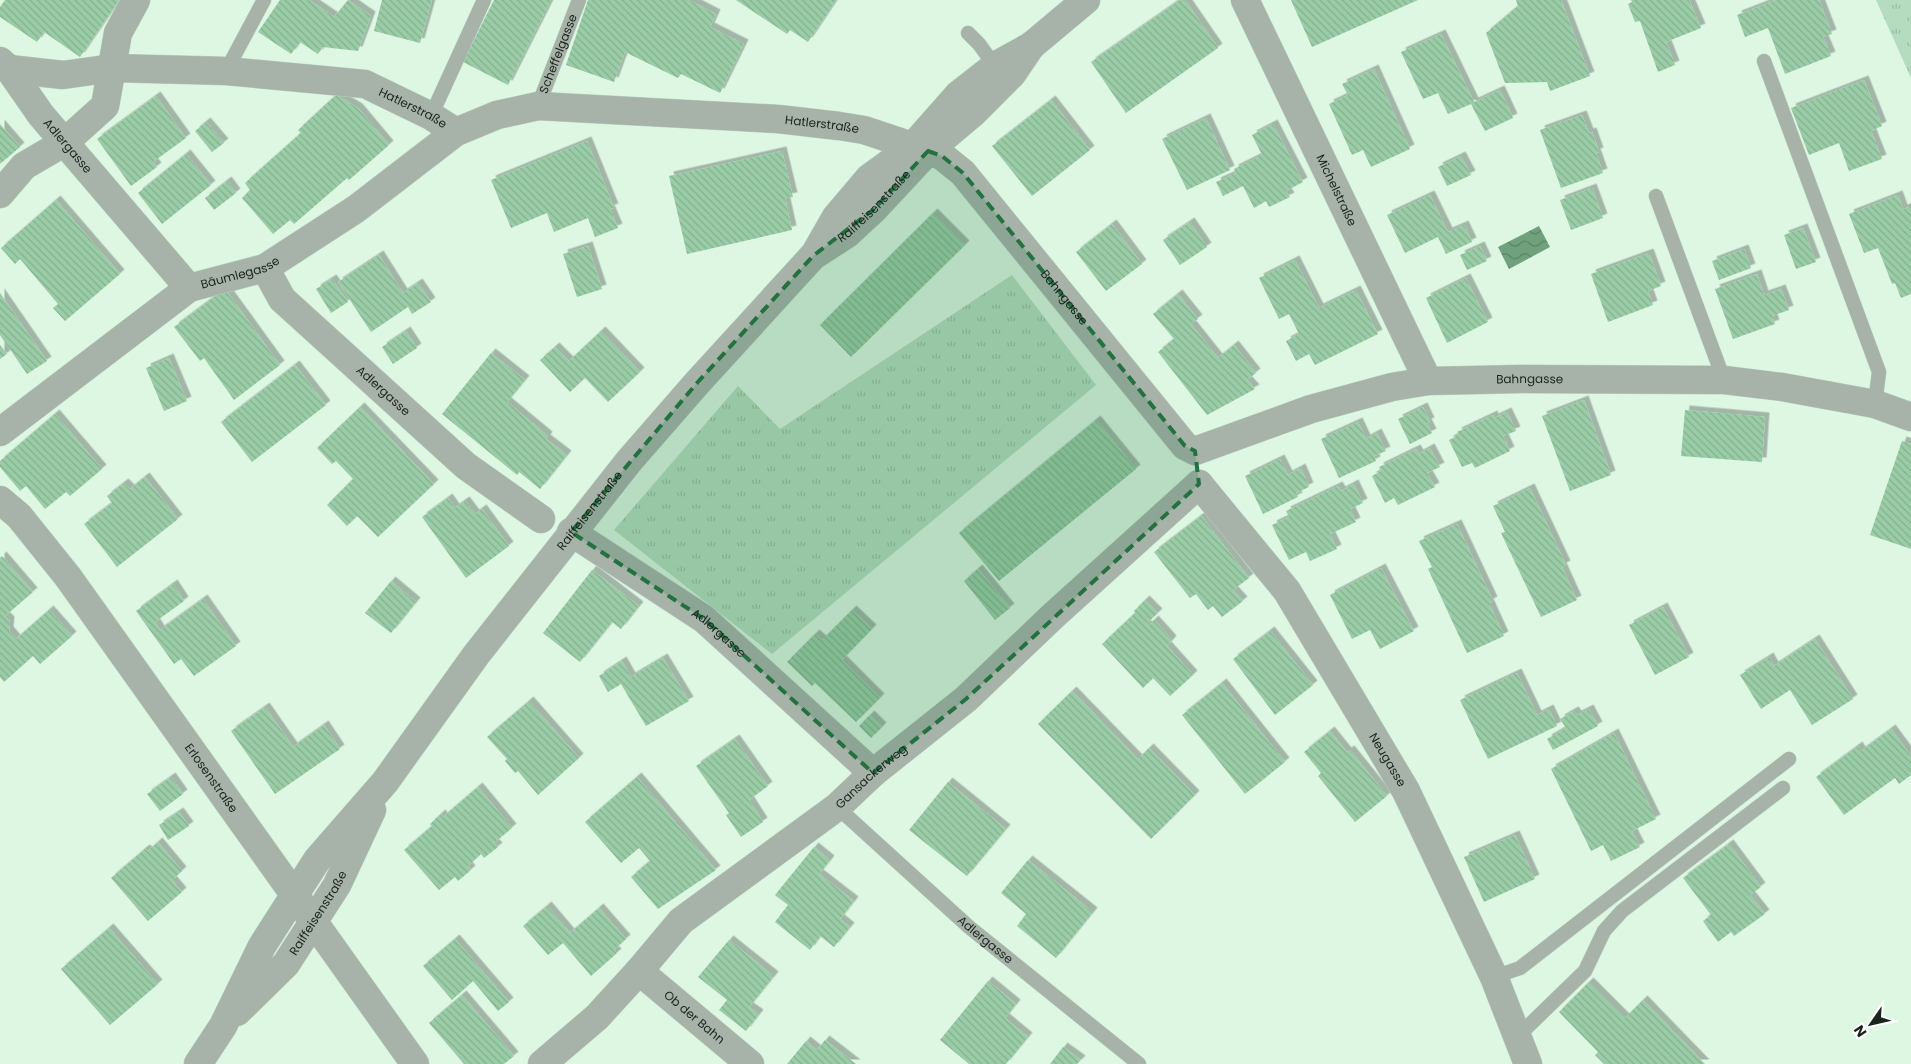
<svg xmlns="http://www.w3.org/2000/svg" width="1911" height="1064" font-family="Poppins,sans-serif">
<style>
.grass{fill:url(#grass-tufts)}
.water{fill:url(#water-waves)}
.building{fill:url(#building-back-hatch);filter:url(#shadow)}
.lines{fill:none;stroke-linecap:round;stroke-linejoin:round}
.service-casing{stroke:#bad1bf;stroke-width:15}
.minor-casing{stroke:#bad1bf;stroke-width:29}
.tertiary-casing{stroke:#bad1bf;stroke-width:29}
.service{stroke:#a7b2a9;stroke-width:14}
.minor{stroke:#a7b2a9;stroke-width:28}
.tertiary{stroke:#a7b2a9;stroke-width:28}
.marked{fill:#237141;fill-opacity:0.2;stroke:#237141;stroke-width:4;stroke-dasharray:10 6;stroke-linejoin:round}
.labels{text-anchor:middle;stroke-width:5;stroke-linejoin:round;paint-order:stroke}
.street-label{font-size:12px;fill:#1a241c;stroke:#fff}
</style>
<defs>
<pattern id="grass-tufts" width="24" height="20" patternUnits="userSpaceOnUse" patternTransform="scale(1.25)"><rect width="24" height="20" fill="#b5dcbf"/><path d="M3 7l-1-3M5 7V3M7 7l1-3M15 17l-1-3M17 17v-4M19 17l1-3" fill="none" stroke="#9bbda4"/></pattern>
<pattern id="water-waves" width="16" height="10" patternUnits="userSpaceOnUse" patternTransform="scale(1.25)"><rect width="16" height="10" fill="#70a17d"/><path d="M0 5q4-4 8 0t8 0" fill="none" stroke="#5b8366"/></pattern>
<pattern id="building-back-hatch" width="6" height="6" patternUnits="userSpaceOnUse" patternTransform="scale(1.25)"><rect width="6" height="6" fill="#9acda7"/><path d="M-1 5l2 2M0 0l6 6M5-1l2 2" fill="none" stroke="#84b08f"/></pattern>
<filter id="shadow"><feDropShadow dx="4.5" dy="-4.5" stdDeviation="0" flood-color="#0004"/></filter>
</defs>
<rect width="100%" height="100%" fill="#ddf7e3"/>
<g class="grass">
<polygon points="1876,0 1911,0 1911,78"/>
<polygon points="1012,275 1096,385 772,654 614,530 738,386 780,429"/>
</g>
<polygon class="water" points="1539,226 1550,247 1509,269 1498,247"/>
<g class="building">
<polygon points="5,0 119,0 80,57 44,32 37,42 0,17 0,7"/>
<polygon points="280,0 309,0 334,17 348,0 371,16 358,51 323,47 318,54 300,42 291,54 258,32"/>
<polygon points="382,0 432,0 420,43 374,31"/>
<polygon points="494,0 551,0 508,85 463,62"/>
<polygon points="588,0 689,0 716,14 710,27 744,44 720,93 681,74 678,78 625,52 614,82 566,65"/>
<polygon points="736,0 836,0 808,42 790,30 787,34"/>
<polygon points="1180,0 1185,0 1218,48 1126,113 1091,62"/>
<polygon points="1291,0 1418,0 1312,47"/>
<polygon points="1516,0 1561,0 1590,76 1550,91 1547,82 1505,83 1486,33 1518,6"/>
<polygon points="1631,0 1689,0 1701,28 1666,42 1675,65 1658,72 1640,21 1635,22 1628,4 1632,2"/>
<polygon points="1776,0 1819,0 1832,34 1823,37 1831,56 1785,74 1768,28 1745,37 1737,15"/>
<polygon points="1441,34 1474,102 1500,90 1513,118 1485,131 1471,104 1448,114 1438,93 1423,99 1401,52"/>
<polygon points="1374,69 1410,149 1371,167 1363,150 1352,155 1329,104 1348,95 1342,84"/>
<polygon points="1864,80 1882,126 1871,131 1882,159 1849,171 1839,143 1809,155 1791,108"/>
<polygon points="336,95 358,108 389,145 349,180 347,178 294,224 290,220 273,234 242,198 250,190 245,183 301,133 298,130"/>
<polygon points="156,96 186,138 153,162 157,167 131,186 97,139"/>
<polygon points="1051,100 1090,150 1032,196 992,146"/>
<polygon points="1582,115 1589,133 1592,132 1599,152 1596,153 1603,173 1561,188 1540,130"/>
<polygon points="1206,118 1230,170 1187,190 1162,139"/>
<polygon points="206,122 224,143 212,152 195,131"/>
<polygon points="0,124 20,147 0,164"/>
<polygon points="1273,124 1303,182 1286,191 1290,197 1269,207 1266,201 1254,208 1243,186 1223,196 1216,182 1236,173 1234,169 1262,155 1252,135"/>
<polygon points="587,141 614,208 610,209 618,228 595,237 588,218 554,232 547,213 511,228 491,180"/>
<polygon points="782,151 793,197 785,198 792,230 687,254 669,176"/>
<polygon points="186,154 211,185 162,224 138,193"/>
<polygon points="1461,156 1471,175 1447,186 1438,167"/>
<polygon points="227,181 236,193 214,210 205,198"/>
<polygon points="1592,188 1603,218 1571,230 1560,200"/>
<polygon points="1430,195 1448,232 1464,225 1472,242 1446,254 1438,237 1405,253 1387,215"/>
<polygon points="1898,195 1903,209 1911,206 1911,294 1901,298 1895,283 1892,284 1878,248 1864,253 1849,214"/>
<polygon points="56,200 120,274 65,321 53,308 58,304 20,259 15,264 1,248"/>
<polygon points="933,213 965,245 851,357 820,325"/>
<polygon points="1190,222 1207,247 1180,265 1163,240"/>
<polygon points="1112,224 1142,264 1106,291 1076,252"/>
<polygon points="1803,228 1816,262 1796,269 1784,235"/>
<polygon points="588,246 602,289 577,297 563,254"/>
<polygon points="1480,246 1487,261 1467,270 1460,255"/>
<polygon points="1744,249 1751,268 1719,280 1712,261"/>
<polygon points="1649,253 1661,286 1648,291 1653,305 1608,322 1591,274"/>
<polygon points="379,255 403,293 418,283 431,302 412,314 408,307 371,332 338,282"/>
<polygon points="1295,260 1319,308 1356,290 1378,334 1315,365 1309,354 1296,361 1286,341 1299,334 1289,314 1279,319 1259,278"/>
<polygon points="1757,274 1764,295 1781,289 1789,310 1772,316 1775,324 1733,339 1715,289"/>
<polygon points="1466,278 1488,322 1447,343 1426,298"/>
<polygon points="332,279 348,302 331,313 316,289"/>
<polygon points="225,289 280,365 234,400 204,358 200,361 174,327"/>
<polygon points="0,293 47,361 27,374 0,335"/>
<polygon points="1178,294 1198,319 1191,324 1218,358 1234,345 1256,373 1247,380 1255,389 1207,415 1158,352 1174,339 1153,314"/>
<polygon points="406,331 417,348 393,364 382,347"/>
<polygon points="601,331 640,372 608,402 585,378 570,392 540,360 555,347 569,361"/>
<polygon points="0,345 7,354 0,359"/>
<polygon points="491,353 525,380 507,402 548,436 546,439 567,455 540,489 519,472 517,475 442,414"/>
<polygon points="169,358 187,401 164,411 146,368"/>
<polygon points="295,365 326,405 252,462 221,422"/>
<polygon points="1584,400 1611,475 1570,491 1542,416"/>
<polygon points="360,407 434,484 378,537 357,516 347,526 327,505 353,479 336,461 332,464 317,448"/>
<polygon points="1423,407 1430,422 1427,423 1432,433 1410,444 1398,419"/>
<polygon points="1685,410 1765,417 1762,462 1681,456"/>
<polygon points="1507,412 1516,431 1503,436 1510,451 1475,468 1472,463 1462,467 1449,440 1459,435 1457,432 1493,415 1494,418"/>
<polygon points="55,414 102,469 70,496 66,492 45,509 26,486 20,491 0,467 0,461"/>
<polygon points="1096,420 1136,469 999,581 959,533"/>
<polygon points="1358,422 1366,439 1377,433 1386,451 1374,456 1376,461 1339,478 1321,439"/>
<polygon points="1902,441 1911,444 1911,549 1870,535"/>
<polygon points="1430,448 1440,467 1427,473 1435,487 1398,505 1394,498 1385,503 1372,476 1381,471 1379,467 1416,449 1419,454"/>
<polygon points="1280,459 1288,475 1301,468 1309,487 1296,493 1298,497 1263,514 1245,476"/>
<polygon points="145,477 178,519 117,567 84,524 112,503 107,496 124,483 130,489"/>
<polygon points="1354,484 1363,503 1350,509 1356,522 1330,534 1337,549 1310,561 1306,552 1289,560 1272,525 1289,517 1286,511 1338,486 1341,491"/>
<polygon points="1530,488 1566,565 1562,567 1577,600 1541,617 1501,533 1505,532 1493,506"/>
<polygon points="448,498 455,508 465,501 475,514 482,509 509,546 466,578 422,517"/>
<polygon points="1201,516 1249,578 1233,590 1243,601 1222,617 1213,606 1208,610 1196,594 1190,598 1154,552"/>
<polygon points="1457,524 1493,601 1489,603 1504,636 1467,653 1428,569 1432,567 1419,541"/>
<polygon points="2,556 33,592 5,616 10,621 9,631 16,639 49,610 72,636 40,664 33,656 4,682 0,677 0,558"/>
<polygon points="1381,568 1414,631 1380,649 1370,630 1352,639 1330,595"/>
<polygon points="978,569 1010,608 995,620 964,581"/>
<polygon points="592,570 639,606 621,629 612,622 580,662 543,633"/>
<polygon points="391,581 416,602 391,633 365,613"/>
<polygon points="173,584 184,601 155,622 160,630 203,599 236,646 194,676 181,659 174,664 136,611"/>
<polygon points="1145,600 1158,613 1146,624 1148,626 1154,620 1172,640 1167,646 1193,675 1170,696 1153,678 1143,688 1102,644 1135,613 1134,611"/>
<polygon points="1663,607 1689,657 1655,675 1629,625"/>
<polygon points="852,610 872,629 842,660 880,698 856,722 815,683 812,686 787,662 815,634 822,640"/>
<polygon points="1270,631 1313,685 1275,715 1233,659"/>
<polygon points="1815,639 1853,699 1812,725 1790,690 1761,709 1740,675 1769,657 1774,666"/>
<polygon points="663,658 689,701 646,726 621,684 608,692 599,676 622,661 631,677"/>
<polygon points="1517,673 1537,715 1549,709 1557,726 1488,759 1460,700"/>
<polygon points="1222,683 1285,762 1245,794 1182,715"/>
<polygon points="1072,691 1138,759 1149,748 1195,795 1151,839 1038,724"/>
<polygon points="529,701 579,758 538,795 518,771 515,773 505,761 507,759 487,737"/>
<polygon points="265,707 293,747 324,725 340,749 275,794 231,731"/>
<polygon points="1589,709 1598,726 1553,750 1547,739 1566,728 1560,719 1574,711 1577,715"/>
<polygon points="870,715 882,727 871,738 859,726"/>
<polygon points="1891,729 1911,756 1911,775 1899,784 1895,778 1844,815 1816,777 1858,746 1861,751"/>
<polygon points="1330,731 1347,752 1350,750 1387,796 1355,822 1318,776 1321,773 1304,752"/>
<polygon points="1614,733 1656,819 1632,831 1640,847 1611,861 1603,845 1591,851 1551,769"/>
<polygon points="735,739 768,786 749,800 763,822 741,837 726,815 729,813 696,766"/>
<polygon points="171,777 183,794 160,811 147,794"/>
<polygon points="637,777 716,870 658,909 631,877 650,861 639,848 621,863 585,822"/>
<polygon points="948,782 1006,829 967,876 909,830"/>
<polygon points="478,787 512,828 494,843 498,847 484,858 481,854 468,866 471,870 458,881 455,877 439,890 404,850 432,826 430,824 441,814 443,817"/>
<polygon points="179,812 189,826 168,840 159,825"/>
<polygon points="1515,835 1535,879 1484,902 1464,857"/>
<polygon points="158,842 182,871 172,880 182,892 148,921 111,878 145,849 148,851"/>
<polygon points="1729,844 1761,887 1750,895 1765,914 1734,936 1731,932 1718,942 1703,921 1711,915 1683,878"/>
<polygon points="814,847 830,860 819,874 854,901 840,919 850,927 834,947 820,936 810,950 775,922 788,905 775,895"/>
<polygon points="1028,860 1093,912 1056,958 1017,926 1026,914 1001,893"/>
<polygon points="547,906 570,933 599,908 626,939 614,950 617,953 591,976 563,943 548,955 523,926"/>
<polygon points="109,928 158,984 110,1025 61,969"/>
<polygon points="455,939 509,1002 498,1011 473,981 452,1000 423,966"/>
<polygon points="729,940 774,976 749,1007 759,1014 746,1031 719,1010 727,1000 698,977"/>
<polygon points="988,981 1016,1004 1005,1018 1028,1037 1006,1064 969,1064 940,1040"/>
<polygon points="1589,982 1625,1018 1643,1000 1705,1064 1604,1064 1595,1055 1598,1052 1559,1012"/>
<polygon points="462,995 514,1056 504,1064 464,1064 429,1023"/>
<polygon points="825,1040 856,1064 787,1064 806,1041 817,1050"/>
<polygon points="1063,1047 1081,1060 1077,1064 1050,1064"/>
</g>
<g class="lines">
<g class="service-casing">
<g id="service">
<polyline points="968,33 979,44 995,66"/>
<polyline points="1764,61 1879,372 1875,404"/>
<polyline points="226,71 264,0"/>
<path id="s1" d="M538,106L579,0"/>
<polyline points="431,116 484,0"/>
<polyline points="1656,196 1724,380"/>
<path id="s2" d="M837,807L969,927L1139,1064"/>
<polyline points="1494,977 1520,968 1789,759"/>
<polyline points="1518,1036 1585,971 1604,931 1622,911 1783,788"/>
</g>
</g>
<g class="minor-casing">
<g id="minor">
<path id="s3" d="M1245,0L1428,381"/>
<path id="s4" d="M0,61L9,69L41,115L189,288"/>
<path id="s5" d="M9,69L63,75L113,68L226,71L365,84L431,116L456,132"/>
<polyline points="0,194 24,166 65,142 105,106 118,33 136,0"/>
<path id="s6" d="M265,268L282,299L466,466L541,519"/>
<path id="s7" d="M0,432L189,288L265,268L356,209L456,132L497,115L538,106L778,119L839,126L864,130L942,156L963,173L1185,446L1195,451L1311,409L1392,387L1428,381L1521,379L1724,380L1782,387L1875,404L1911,417"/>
<path id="s8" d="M1199,484L1287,591L1406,791L1494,977L1528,1064"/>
<path id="s9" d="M0,500L19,516L68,577L415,1064"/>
<path id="s10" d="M571,532L704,619L873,773"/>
<path id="s11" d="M639,971L750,1064"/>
<path id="s12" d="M542,1064L597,1017L639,971L681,921L837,807L873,773L966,699L1053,616L1199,484"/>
</g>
</g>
<g class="tertiary-casing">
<g id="tertiary">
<polyline points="816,252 836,217 869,178 913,146 958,95 995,66 1031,46 1086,0"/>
<path id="s13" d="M237,1012L286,964L337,885L372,810"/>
<path id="s14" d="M198,1064L223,1026L262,946L317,860L385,782L476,655L629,461L697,383L813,256L847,234L874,209L928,151L973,113L1012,74L1031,46"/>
</g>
</g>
<use href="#service" class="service"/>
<use href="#minor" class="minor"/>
<use href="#tertiary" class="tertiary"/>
</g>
<path class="marked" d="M928,151L942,156L963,173L1185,446L1195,451L1199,484L966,699L873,773L704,619L571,532L697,383L813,256L874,209Z"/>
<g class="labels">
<g class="street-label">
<text dy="4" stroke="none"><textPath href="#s1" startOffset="56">Scheffelgasse</textPath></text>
<text dy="4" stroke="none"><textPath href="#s5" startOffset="411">Hatlerstraße</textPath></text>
<text dy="4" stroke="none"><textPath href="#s7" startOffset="922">Hatlerstraße</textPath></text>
<text dy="4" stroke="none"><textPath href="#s4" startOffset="109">Adlergasse</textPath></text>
<text dy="4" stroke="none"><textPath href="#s3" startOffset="211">Michelstraße</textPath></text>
<text dy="4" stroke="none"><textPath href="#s14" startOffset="1098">Raiffeisenstraße</textPath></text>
<text dy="4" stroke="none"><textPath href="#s7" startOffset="291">Bäumlegasse</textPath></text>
<text dy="4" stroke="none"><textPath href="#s7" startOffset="1234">Bahngasse</textPath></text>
<text dy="4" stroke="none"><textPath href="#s7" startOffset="1782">Bahngasse</textPath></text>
<text dy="4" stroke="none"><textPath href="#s6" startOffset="172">Adlergasse</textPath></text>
<text dy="4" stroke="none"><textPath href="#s14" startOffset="680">Raiffeisenstraße</textPath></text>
<text dy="4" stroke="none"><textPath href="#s10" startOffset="179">Adlergasse</textPath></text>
<text dy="4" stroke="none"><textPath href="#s8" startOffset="335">Neugasse</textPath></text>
<text dy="4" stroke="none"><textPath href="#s12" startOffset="439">Gansackerweg</textPath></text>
<text dy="4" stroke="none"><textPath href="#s9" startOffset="350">Erlosenstraße</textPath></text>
<text dy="4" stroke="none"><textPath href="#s13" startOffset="129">Raiffeisenstraße</textPath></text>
<text dy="4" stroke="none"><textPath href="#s2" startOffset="199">Adlergasse</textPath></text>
<text dy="4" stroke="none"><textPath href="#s11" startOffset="72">Ob der Bahn</textPath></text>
</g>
</g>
<g transform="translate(1871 1024) rotate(236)" stroke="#ffffff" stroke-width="4" paint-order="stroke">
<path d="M0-4L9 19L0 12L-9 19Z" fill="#1a241c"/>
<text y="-8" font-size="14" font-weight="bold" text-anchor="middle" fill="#1a241c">N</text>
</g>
</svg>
